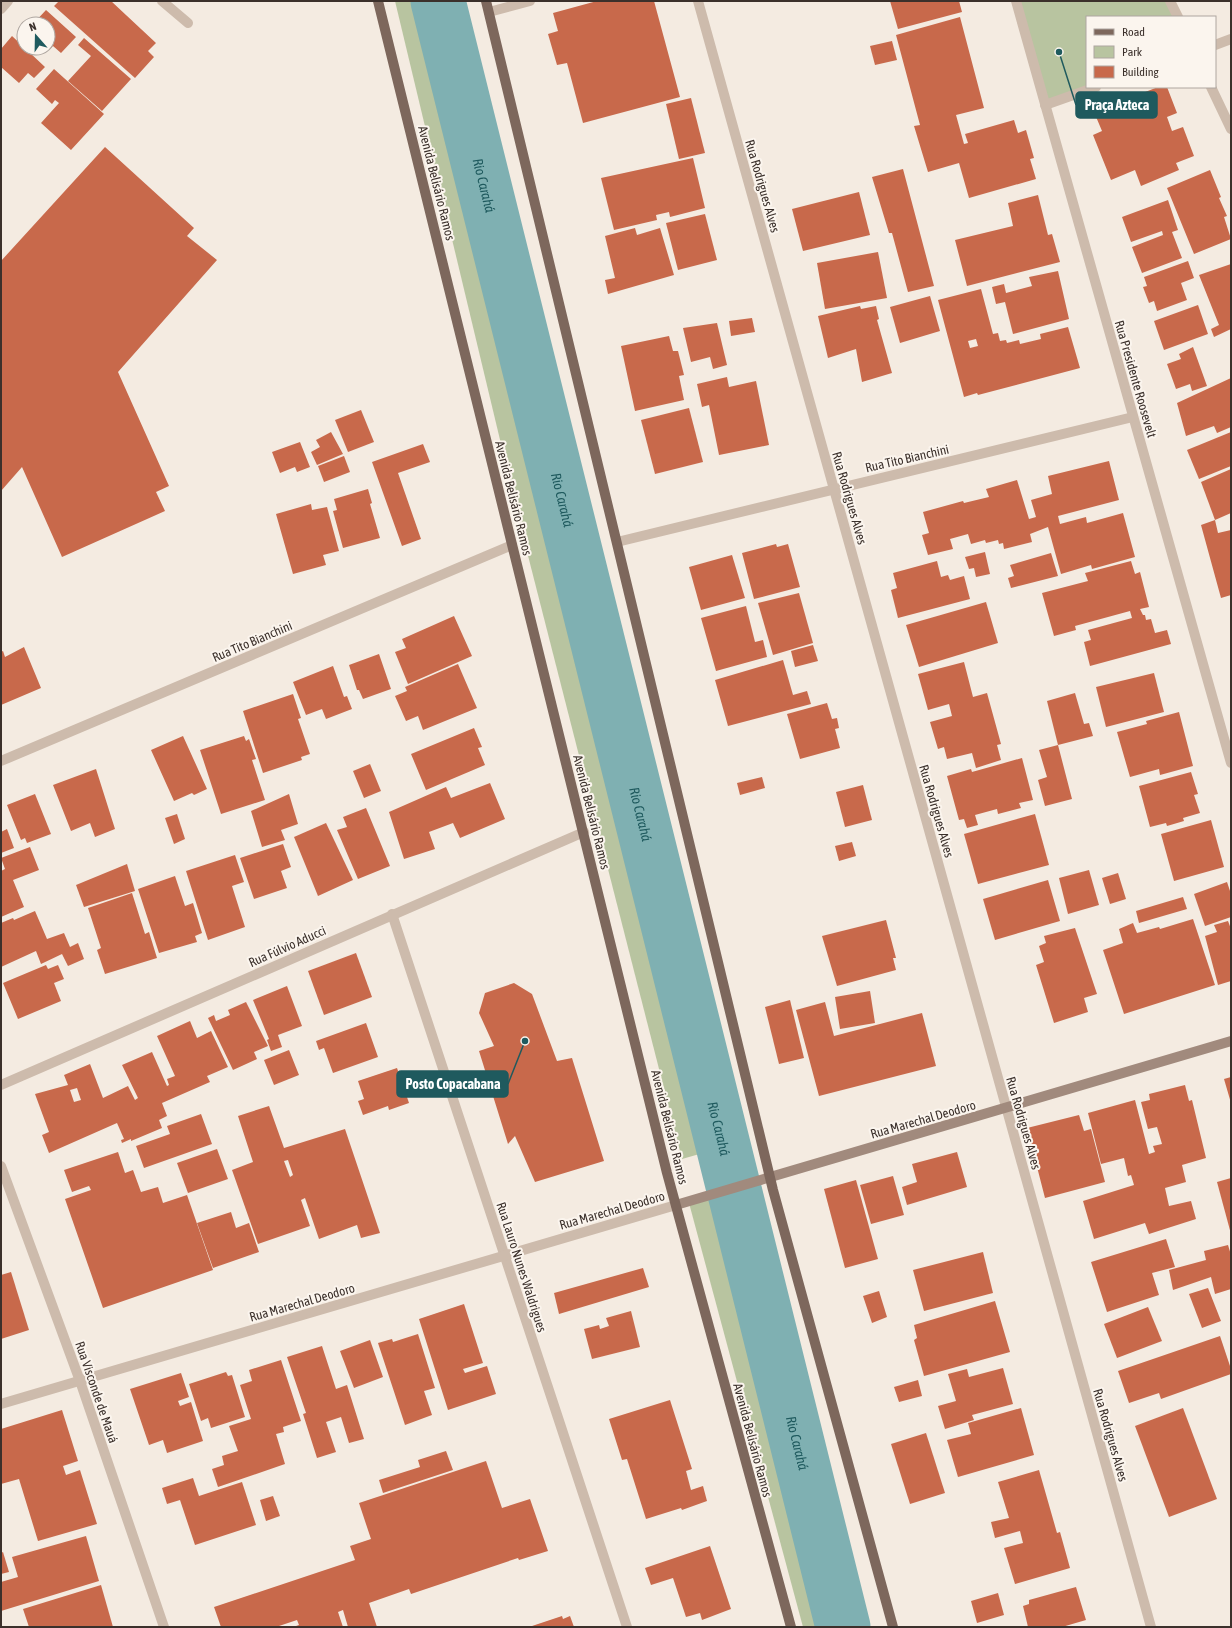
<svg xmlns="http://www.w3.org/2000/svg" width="1232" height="1628" font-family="'Asap Condensed',sans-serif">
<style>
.green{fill:#b8c4a0}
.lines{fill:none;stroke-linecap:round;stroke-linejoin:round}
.river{stroke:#7fb0b2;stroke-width:55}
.building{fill:#c8694b;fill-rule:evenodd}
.minor{stroke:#cdbbac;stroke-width:10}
.tertiary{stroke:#cdbbac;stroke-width:10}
.secondary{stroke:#a18a7d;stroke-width:10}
.primary{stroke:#7d675c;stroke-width:10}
.labels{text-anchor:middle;stroke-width:4;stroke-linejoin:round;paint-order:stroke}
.street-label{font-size:13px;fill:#3b302b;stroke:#fbf5ee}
.water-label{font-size:14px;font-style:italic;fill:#1f5a5e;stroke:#fbf5ee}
.leader{fill:none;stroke:#1f5a5e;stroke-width:1.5}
.callout-dot{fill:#1f5a5e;stroke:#fbf5ee;stroke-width:1.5}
.callout{fill:#1f5a5e;stroke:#1f5a5e;stroke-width:1.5}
.callout-label{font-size:14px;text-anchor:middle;font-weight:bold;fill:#fff}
</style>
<rect width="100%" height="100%" fill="#f4ebe1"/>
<g class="green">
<polygon points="395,1 464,1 738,1143 682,1159 524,540"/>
<polygon points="1016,1 1170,1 1178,17 1087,17 1087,87 1045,105"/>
<polygon points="745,1186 867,1627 803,1627 689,1203"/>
</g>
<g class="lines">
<path class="river" id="s1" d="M438,1L843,1627"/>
</g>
<g class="building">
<polygon points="59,1 111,1 156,43 148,51 154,57 135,78 54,6"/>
<polygon points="597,1 654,1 680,97 583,123 567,63 557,65 548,34 558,31 553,13"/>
<polygon points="890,1 959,1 962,12 898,29"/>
<polygon points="46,10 76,37 61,53 53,46 50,49 48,46 48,24 33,24"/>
<polygon points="960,17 984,108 956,115 964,144 968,143 965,134 1014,120 1018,133 1026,130 1034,158 1030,159 1036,179 969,198 959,163 928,172 914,126 920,125 896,35"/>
<polygon points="12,36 45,67 34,78 28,73 19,83 1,67 1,49"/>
<polygon points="84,38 131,79 102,111 68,81 91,56 78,45"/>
<polygon points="892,41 897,60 875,65 870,46"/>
<polygon points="54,69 104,114 71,150 41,123 59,103 55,100 52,104 36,89"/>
<polygon points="1158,87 1167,87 1177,113 1167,117 1172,131 1183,127 1194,156 1176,163 1179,170 1141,186 1135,170 1111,180 1093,135 1102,131 1094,112"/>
<polygon points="691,98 705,153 679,159 666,104"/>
<polygon points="105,147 194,228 187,236 217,260 118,372 169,486 156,492 165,511 62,557 22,467 1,491 1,261"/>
<polygon points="693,158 705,208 670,217 669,212 656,215 657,220 614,230 601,178"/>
<polygon points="903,169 934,286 908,292 892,233 889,233 872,177"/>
<polygon points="1210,170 1221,197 1219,198 1227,216 1224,217 1231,239 1194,254 1167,188"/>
<polygon points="859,192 870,235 803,251 792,209"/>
<polygon points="1038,195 1048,235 1052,234 1060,262 967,286 955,240 1013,226 1008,203"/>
<polygon points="1168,200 1178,230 1172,232 1182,258 1142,273 1132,247 1163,235 1162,231 1131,242 1122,217"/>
<polygon points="705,214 717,260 678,270 666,223"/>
<polygon points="635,228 637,235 660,228 674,275 608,294 605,280 615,278 605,236"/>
<polygon points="878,252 887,298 825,309 817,263"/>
<polygon points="1188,261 1194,278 1181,283 1187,300 1157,311 1154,301 1149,303 1143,287 1147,286 1144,277"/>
<polygon points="1231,264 1231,329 1214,337 1211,329 1219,325 1199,275"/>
<polygon points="1058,271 1069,319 1013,334 1005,302 996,304 992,287 1004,284 1006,293 1032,286 1029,277"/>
<path d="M981,289L993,334L998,333L1000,341L1006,340L1007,343L1019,340L1020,344L1041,339L1040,334L1068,327L1080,368L978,395L977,393L964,397L938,300ZM976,339L978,346L970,348L968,341Z"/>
<polygon points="930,296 940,331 900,343 890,307"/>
<polygon points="1198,305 1208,334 1164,350 1154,321"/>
<polygon points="860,306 861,309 876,306 879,319 877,320 892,373 862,382 856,349 828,358 818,316"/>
<polygon points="752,318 755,332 731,336 729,321"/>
<polygon points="717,323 727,365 713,369 710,357 691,362 683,328"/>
<polygon points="669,336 673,351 678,351 684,375 679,376 684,400 635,411 621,346"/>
<polygon points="1193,347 1207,386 1192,391 1190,384 1176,389 1167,364 1181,359 1179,354"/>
<polygon points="727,377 729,387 756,381 769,445 719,455 709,405 702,407 697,384"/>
<polygon points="1231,378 1231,427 1217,433 1214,426 1186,436 1177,403"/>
<polygon points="689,408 703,462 655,474 641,420"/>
<polygon points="361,410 374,442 348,452 335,420"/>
<polygon points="331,432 343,454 317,465 311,452 320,447 316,440"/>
<polygon points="1231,432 1231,466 1199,479 1187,450"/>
<polygon points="300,442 310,467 297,472 295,467 280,473 272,452"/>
<polygon points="423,444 430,462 398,473 421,539 402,546 372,462"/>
<polygon points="344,456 350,472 324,482 318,466"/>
<polygon points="1109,461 1119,500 1058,516 1060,524 1086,517 1087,523 1123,513 1135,557 1092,569 1091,565 1061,574 1048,527 1030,534 1032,542 1004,549 1003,543 999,544 998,540 986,543 985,540 971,544 968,534 950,539 953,549 928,555 922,535 929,533 923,512 963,501 964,503 989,497 986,489 1017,480 1029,519 1036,517 1031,500 1052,494 1048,476"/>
<polygon points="1231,469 1231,513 1215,520 1201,482"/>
<polygon points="368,489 372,503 370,504 380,538 343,548 333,511 337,510 334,499"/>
<polygon points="311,504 312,510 327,507 339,551 323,555 326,565 293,574 276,514"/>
<polygon points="1215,520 1218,533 1231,530 1231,595 1221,598 1201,525"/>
<polygon points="776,544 777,547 788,544 800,587 754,599 742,553"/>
<polygon points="985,552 990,574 976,577 974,568 969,569 965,557"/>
<polygon points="1051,553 1058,576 1011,588 1008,578 1014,576 1010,565"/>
<polygon points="732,555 745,598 701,610 689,567"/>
<polygon points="937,561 941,577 948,575 950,580 964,576 970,599 898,618 891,590 897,588 893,573"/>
<polygon points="1131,561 1135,574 1140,572 1149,607 1140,609 1143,615 1145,615 1146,620 1151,619 1155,633 1167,630 1171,644 1090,666 1084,642 1091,640 1088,630 1132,618 1130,611 1075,626 1076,630 1054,636 1042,593 1088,581 1085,573"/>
<polygon points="799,593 813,643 773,655 758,603"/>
<polygon points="986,602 998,643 919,667 906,625"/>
<polygon points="746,606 755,642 763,640 767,657 716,671 701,618"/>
<polygon points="454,616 472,656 408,684 395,652 406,648 402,639"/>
<polygon points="813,645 818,661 795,667 791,651"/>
<polygon points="24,647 41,688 1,705 1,652 3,651 5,657"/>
<polygon points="379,654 391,689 363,699 359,690 357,690 349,665"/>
<polygon points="783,660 793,695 807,691 811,704 728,726 715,680"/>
<polygon points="964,662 973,697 987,693 1001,744 997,745 1001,760 976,768 972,753 947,759 944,747 938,749 930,722 952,716 949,704 928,710 918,674"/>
<polygon points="458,664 477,708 423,730 418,716 406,721 395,696 407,691 405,687"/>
<polygon points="333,666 344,697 347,696 352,709 326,719 322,709 306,715 293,682"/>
<polygon points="1154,673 1164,712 1106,727 1096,687"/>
<polygon points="1075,693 1084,724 1089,723 1093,736 1058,745 1047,701"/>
<polygon points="293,694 301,718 298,719 310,754 301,757 302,760 263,773 243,711"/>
<polygon points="827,703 832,719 837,718 839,728 835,729 840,748 800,759 787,714"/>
<polygon points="1179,712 1193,766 1160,775 1159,769 1130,777 1117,732 1147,724 1146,721"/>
<polygon points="474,728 482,747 478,748 485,765 426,790 411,754"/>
<polygon points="183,736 207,789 194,795 192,793 174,801 151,750"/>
<polygon points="244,736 246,741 249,739 256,759 252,760 265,800 221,814 200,750"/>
<polygon points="1058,745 1072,799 1045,806 1038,780 1047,777 1039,750"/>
<polygon points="1022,758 1033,800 1019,803 1021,808 998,814 997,809 975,815 978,825 967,828 964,819 959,820 947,776 971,769 972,772"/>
<polygon points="370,764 381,791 364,798 353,771"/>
<polygon points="96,769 115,829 95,837 90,823 71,831 53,785"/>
<polygon points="1191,772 1198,794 1194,795 1200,813 1183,818 1184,821 1167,826 1166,823 1150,827 1139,786"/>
<polygon points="762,777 765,788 740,795 737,783"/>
<polygon points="490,783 505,819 460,838 453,823 429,832 435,849 404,859 389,812 446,787 451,798"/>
<polygon points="863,785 872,820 845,827 836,792"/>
<polygon points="35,794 51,834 27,843 25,838 21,840 7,805"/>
<polygon points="289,794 298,824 281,830 285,840 262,847 251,811"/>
<polygon points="366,808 390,866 358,879 337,830 347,827 343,817"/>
<polygon points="177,814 185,839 174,844 165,818"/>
<polygon points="1035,814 1049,865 978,884 964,834"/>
<polygon points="1211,820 1224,867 1174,881 1161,834"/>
<polygon points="326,823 353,880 318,896 294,837"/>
<polygon points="7,829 14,848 1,853 1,832"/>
<polygon points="852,842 856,856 839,861 835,846"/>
<polygon points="283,844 291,867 281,871 287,888 254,899 240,858"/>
<polygon points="30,847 39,870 13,880 24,907 1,917 1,871 5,869 1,858"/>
<polygon points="235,855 244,882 232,886 245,927 208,940 186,871"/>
<polygon points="127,864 135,891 84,907 76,885"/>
<polygon points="1089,870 1099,905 1068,914 1059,878"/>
<polygon points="1118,873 1126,899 1110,904 1102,878"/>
<polygon points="175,876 185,906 193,903 202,933 195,936 197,942 159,953 138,889"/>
<polygon points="1048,880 1060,921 995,940 983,899"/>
<polygon points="1227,882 1231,894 1231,917 1205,926 1194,894"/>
<polygon points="132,893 145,934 149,932 157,958 105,974 97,950 101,948 88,908"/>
<polygon points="1183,897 1187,909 1139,923 1136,911"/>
<polygon points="35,911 47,939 64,933 70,947 78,943 84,959 68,966 62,954 41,964 36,951 1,967 1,923 13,918 14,920"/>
<polygon points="1193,919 1215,985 1124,1014 1103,950 1123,943 1119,929 1133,923 1137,933 1159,927 1160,929"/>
<polygon points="886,920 896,958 893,958 896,970 837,986 822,936"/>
<polygon points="1228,921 1231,929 1231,981 1218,985 1205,936 1217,932 1214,925"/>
<polygon points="1075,928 1097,994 1084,998 1088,1012 1054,1023 1036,965 1044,962 1039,946 1046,943 1044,936"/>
<polygon points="356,953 372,997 324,1015 308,971"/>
<polygon points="46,965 48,969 58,965 64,979 54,983 61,1001 18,1019 3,983"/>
<polygon points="514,983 532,994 557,1061 572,1058 604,1161 535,1182 515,1136 508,1144 479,1051 494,1046 479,1013 485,993"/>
<polygon points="287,986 302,1026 278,1035 282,1047 271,1051 267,1040 269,1039 253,1000"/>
<polygon points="870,991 875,1023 840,1029 835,997"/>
<polygon points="790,1000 804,1058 779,1064 765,1007"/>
<polygon points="246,1002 268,1046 254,1052 257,1059 233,1070 208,1018 214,1015 216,1021 230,1015 228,1010"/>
<polygon points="825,1002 834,1036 922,1013 936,1066 819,1096 796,1010"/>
<path d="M190,1021L197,1038L211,1031L228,1067L207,1076L210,1082L162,1103L167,1116L159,1120L162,1128L131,1141V1139L122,1143L121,1140L124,1139L117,1123L49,1153L42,1135L49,1132L35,1094L68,1085L64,1075L90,1064L103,1098L128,1086L135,1100L138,1098L122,1065L152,1052L167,1086L169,1085L167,1079L175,1076L157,1036ZM77,1088L81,1100L74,1102L70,1090Z"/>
<polygon points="366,1023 378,1057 333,1073 324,1048 319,1050 316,1041"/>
<polygon points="289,1050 299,1075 274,1085 264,1060"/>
<polygon points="397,1068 409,1103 389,1110 388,1106 363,1115 358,1101 364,1099 358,1081"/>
<polygon points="1231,1077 1231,1103 1224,1079"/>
<polygon points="1185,1085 1189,1101 1192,1100 1206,1158 1182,1165 1186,1182 1165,1188 1169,1206 1191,1201 1196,1219 1149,1234 1145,1223 1094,1239 1083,1201 1134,1185 1131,1175 1128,1176 1124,1158 1101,1164 1088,1113 1135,1100 1149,1154 1155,1152 1153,1146 1162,1144 1157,1127 1148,1129 1141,1102 1150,1100 1149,1094"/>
<path d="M269,1106L284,1148L345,1129L380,1233L361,1238L357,1225L319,1239L305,1198L301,1200L310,1226L258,1244L232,1170L253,1162L238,1116ZM288,1160L293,1175L290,1177L284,1161Z"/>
<polygon points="201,1114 212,1144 144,1168 136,1146 170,1134 167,1126"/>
<polygon points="1079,1115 1084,1131 1091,1129 1105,1182 1045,1198 1027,1128"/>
<polygon points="217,1149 228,1179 188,1193 177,1163"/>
<polygon points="118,1152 125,1173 133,1170 141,1192 158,1187 163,1203 187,1195 213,1270 103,1308 65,1199 91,1190 89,1186 72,1192 64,1170"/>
<polygon points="957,1152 967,1187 907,1205 902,1187 917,1182 912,1164"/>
<polygon points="893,1176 904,1215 871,1224 860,1185"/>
<polygon points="1231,1178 1231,1234 1217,1182"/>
<polygon points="856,1180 878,1259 845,1268 824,1189"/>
<polygon points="231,1212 236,1228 249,1223 259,1252 213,1268 197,1223"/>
<polygon points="1166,1239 1175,1267 1152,1273 1159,1295 1107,1312 1091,1262"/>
<polygon points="1228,1245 1231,1255 1231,1289 1215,1294 1211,1277 1173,1290 1169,1270 1206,1260 1204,1251"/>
<polygon points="983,1252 993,1293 924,1311 913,1270"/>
<polygon points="643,1268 649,1287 559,1314 554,1293"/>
<polygon points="11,1272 29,1330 1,1339 1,1275"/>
<polygon points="1208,1288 1221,1321 1202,1328 1189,1294"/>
<polygon points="879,1291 887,1317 872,1323 863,1296"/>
<polygon points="995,1301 1010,1352 924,1376 914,1340 917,1338 914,1325"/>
<polygon points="464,1304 483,1363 463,1369 465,1373 487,1366 496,1394 448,1410 419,1319"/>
<polygon points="1148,1307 1162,1341 1117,1358 1104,1324"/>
<polygon points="631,1311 640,1347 592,1359 584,1329 599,1325 600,1329 609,1326 606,1318"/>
<polygon points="418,1334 435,1388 424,1391 432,1415 405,1425 378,1343 392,1339 393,1342"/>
<polygon points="1220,1336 1231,1369 1231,1374 1161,1399 1159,1393 1129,1403 1118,1371"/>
<polygon points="370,1340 383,1377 354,1388 340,1351"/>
<polygon points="322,1346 336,1389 347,1385 364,1439 349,1443 341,1417 326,1422 336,1452 317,1458 303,1414 306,1413 287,1357"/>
<polygon points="281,1360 301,1421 283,1427 284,1432 276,1434 285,1464 218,1487 212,1469 224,1465 222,1456 238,1451 229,1426 251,1419 240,1385 252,1381 249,1370"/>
<polygon points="1003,1368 1013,1404 972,1415 974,1420 945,1429 938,1406 956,1401 948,1374 967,1369 969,1377"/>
<polygon points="226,1372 228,1376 232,1375 245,1417 211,1428 208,1418 201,1421 189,1384"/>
<polygon points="181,1373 189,1397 178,1401 180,1406 191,1402 203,1441 167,1453 163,1440 149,1445 130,1389"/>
<polygon points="918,1380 922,1396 899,1402 894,1387"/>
<polygon points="670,1400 692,1469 686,1471 691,1490 703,1486 707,1501 682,1510 681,1508 646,1519 627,1459 622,1460 609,1419"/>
<polygon points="1021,1408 1034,1455 958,1477 947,1440 971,1434 968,1423"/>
<polygon points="1183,1408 1217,1499 1169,1517 1135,1426"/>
<polygon points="62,1410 78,1461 63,1466 66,1475 80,1470 97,1524 38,1541 19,1479 1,1484 1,1429"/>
<polygon points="926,1433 945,1493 910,1504 891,1444"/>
<polygon points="446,1451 453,1470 383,1493 379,1480 420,1467 418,1460"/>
<polygon points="486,1461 502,1508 530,1499 548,1551 519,1560 518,1558 411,1594 409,1589 369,1603 377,1627 348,1627 343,1610 338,1612 343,1627 293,1627 299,1625 297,1620 276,1627 221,1627 214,1607 355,1560 350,1546 371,1539 359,1503"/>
<polygon points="1039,1470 1057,1533 1060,1532 1070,1568 1015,1584 1004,1548 1023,1543 1020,1531 995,1538 991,1522 1009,1518 998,1482"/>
<polygon points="193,1478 199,1496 242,1482 256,1525 195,1545 180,1500 167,1504 162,1488"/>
<polygon points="273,1496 280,1516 266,1521 260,1500"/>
<polygon points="86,1536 99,1581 1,1611 1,1582 18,1577 12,1557"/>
<polygon points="710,1546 731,1609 702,1620 700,1613 686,1617 673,1578 651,1585 645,1568"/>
<polygon points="3,1552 9,1572 1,1574 1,1553"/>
<polygon points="101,1585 113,1627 29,1627 23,1609"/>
<polygon points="1076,1587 1086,1620 1062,1627 1028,1627 1023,1606 1029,1604 1029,1600"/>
<polygon points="998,1593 1004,1615 977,1623 971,1601"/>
<polygon points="562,1616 563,1619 570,1616 574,1627 529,1627"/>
</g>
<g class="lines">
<g class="minor">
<polyline points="162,1 188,23"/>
<polyline points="698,1 1151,1627"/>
<polyline points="1016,1 1231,763"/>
<polyline points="1,9 8,1"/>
<polyline points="489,12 530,1"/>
<polyline points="1215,45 1231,39"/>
<polyline points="1045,105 1096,87"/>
<polyline points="617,542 1133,417"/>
<polyline points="1,761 512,545"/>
<polyline points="392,914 627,1627"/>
<polyline points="1,1085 584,832"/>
</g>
<g class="tertiary">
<polyline points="1170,1 1178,17"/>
<polyline points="1211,87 1231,129"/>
<polyline points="1,1166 80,1381 164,1627"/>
<polyline points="1,1404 676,1205"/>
</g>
<polyline class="secondary" points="676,1205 1231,1041"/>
<g class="primary">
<polyline points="378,1 667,1173 791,1627"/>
<polyline points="486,1 773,1190 893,1627"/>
</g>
</g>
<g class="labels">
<g class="street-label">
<text transform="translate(437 183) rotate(76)" y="5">Avenida Belisário Ramos</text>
<text transform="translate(763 186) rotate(74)" y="5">Rua Rodrigues Alves</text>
<text transform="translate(1136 379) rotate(74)" y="5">Rua Presidente Roosevelt</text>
<text transform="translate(907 458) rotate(-13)" y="5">Rua Tito Bianchini</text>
<text transform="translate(514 498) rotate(76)" y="5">Avenida Belisário Ramos</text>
<text transform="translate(850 498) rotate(74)" y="5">Rua Rodrigues Alves</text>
<text transform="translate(252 641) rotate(-23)" y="5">Rua Tito Bianchini</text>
<text transform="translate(937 811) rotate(74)" y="5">Rua Rodrigues Alves</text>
<text transform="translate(592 812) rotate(76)" y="5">Avenida Belisário Ramos</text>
<text transform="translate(287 946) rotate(-24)" y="5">Rua Fúlvio Aducci</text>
<text transform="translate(923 1119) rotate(-16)" y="5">Rua Marechal Deodoro</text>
<text transform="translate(1024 1123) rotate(74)" y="5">Rua Rodrigues Alves</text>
<text transform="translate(670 1127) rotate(76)" y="5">Avenida Belisário Ramos</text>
<text transform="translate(612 1210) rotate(-16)" y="5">Rua Marechal Deodoro</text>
<text transform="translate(522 1267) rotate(72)" y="5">Rua Lauro Nunes Waldrigues</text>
<text transform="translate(302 1302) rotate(-16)" y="5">Rua Marechal Deodoro</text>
<text transform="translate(97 1392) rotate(71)" y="5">Rua Visconde de Mauá</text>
<text transform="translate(1111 1435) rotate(74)" y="5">Rua Rodrigues Alves</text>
<text transform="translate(753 1440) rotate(75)" y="5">Avenida Belisário Ramos</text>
</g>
<g class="water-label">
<text dy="5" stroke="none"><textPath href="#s1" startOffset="190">Rio Carahá</textPath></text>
<text dy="5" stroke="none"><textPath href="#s1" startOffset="514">Rio Carahá</textPath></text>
<text dy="5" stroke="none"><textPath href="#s1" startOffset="838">Rio Carahá</textPath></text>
<text dy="5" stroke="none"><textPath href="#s1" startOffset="1162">Rio Carahá</textPath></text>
<text dy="5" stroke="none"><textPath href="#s1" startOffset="1486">Rio Carahá</textPath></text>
</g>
</g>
<path class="leader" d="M1059 52L1076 105M525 1041L508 1084"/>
<g class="callout-dot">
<circle cx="1059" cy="52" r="4"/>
<circle cx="525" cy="1041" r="4"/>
</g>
<g class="callout">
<rect x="1076" y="92" width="81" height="26" rx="4"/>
<rect x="397" y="1071" width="111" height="26" rx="4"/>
</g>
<g class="callout-label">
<text x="1117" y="110">Praça Azteca</text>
<text x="453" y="1089">Posto Copacabana</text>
</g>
<rect width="1232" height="1628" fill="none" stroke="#3b302b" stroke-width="4"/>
<rect x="1086" y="16" width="130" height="72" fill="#fbf5ee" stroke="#aea6a0"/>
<rect x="1094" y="29" width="20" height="6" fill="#7d675c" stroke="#aea6a0"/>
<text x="1122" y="36" font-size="12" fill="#3b302b">Road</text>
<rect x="1094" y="46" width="20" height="12" fill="#b8c4a0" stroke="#aea6a0"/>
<text x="1122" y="56" font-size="12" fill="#3b302b">Park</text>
<rect x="1094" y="66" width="20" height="12" fill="#c8694b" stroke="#aea6a0"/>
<text x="1122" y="76" font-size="12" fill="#3b302b">Building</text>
<g transform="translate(36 36) rotate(340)"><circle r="19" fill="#fbf5ee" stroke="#aea6a0"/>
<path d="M0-3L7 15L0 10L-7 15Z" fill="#1f5a5e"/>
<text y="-6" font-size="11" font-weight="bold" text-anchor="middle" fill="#3b302b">N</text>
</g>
</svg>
